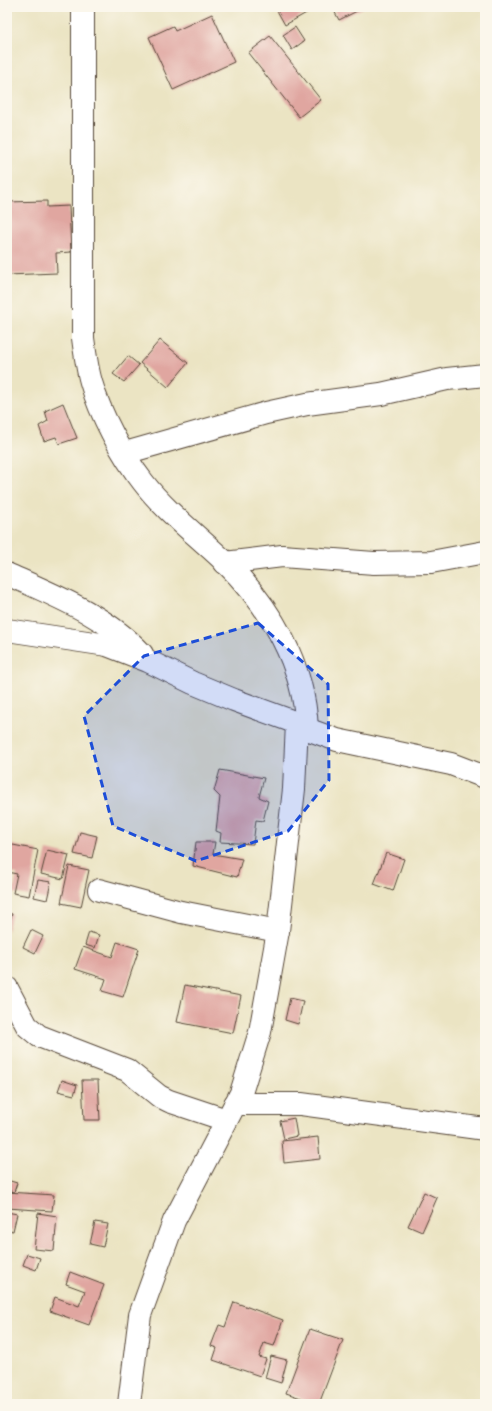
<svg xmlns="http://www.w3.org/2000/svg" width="492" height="1411" font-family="Mynerve,sans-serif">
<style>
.building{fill:#e0a6a0}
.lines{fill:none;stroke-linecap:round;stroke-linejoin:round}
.minor-casing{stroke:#554637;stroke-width:24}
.minor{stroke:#fff;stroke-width:22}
.marked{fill:#1d4ed8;fill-opacity:0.2;stroke:#1d4ed8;stroke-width:3;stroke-dasharray:8 5;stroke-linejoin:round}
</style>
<rect width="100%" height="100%" fill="#fbf7ec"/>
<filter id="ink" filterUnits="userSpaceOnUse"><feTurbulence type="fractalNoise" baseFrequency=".025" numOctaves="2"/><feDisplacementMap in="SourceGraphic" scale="8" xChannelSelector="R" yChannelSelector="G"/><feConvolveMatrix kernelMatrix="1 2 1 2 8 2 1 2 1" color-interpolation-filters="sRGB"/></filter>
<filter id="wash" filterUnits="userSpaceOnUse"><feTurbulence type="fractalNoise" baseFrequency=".012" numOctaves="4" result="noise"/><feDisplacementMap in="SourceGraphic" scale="16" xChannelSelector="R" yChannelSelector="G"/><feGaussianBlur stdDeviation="0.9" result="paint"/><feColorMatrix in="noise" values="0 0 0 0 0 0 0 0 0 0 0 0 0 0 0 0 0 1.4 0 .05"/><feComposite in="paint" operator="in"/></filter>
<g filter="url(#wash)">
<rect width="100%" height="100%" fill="#ebe4c3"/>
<g id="blocks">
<g class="building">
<polygon points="275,7 317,7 285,25"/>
<polygon points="332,7 365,7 339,20"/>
<polygon points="212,14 234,62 173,90 149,37 173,26 175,31"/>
<polygon points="295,27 304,41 292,50 283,35"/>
<polygon points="270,36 321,100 299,117 248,53"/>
<polygon points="47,201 47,207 69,206 71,252 56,253 57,273 7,275 7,202"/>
<polygon points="160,340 188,363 168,387 140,363"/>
<polygon points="128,356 139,365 124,382 113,374"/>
<polygon points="63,403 77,438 59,444 56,437 44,441 39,426 48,421 45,411"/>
<polygon points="220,770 264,778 259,797 268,801 263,821 256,820 253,844 220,842 221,833 216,831 220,797 214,791"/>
<polygon points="80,832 97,836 92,858 74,854"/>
<polygon points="196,842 215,842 213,854 242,859 237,877 193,866"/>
<polygon points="8,844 38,850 29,896 13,893 17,874 7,872"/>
<polygon points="47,850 69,855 63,879 41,874"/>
<polygon points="386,853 404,859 393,891 374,884"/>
<polygon points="69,866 89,870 81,907 61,903"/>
<polygon points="38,880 51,882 47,900 34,897"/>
<polygon points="7,913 12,914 7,932"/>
<polygon points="31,930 43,936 35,953 23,947"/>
<polygon points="89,932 99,935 95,948 85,945"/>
<polygon points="117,942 139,949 123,997 102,991 106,979 75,969 83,947 112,957"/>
<polygon points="185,985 241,996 233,1033 177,1022"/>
<polygon points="290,998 303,1001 298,1024 285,1020"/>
<polygon points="62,1080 77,1085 74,1095 58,1091"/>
<polygon points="82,1080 98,1080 100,1120 84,1120"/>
<polygon points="294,1118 297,1136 284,1139 280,1121"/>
<polygon points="318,1137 320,1159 284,1163 282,1141"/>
<polygon points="7,1180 17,1183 14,1192 7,1190"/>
<polygon points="7,1192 54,1195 52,1211 7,1208"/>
<polygon points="424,1192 437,1198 422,1232 408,1226"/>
<polygon points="7,1212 17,1214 13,1231 7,1230"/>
<polygon points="38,1213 57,1216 54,1251 34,1249"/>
<polygon points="95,1222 108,1224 103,1247 90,1244"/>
<polygon points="27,1254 40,1258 36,1270 23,1265"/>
<polygon points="70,1272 104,1285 89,1325 50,1311 55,1297 79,1306 85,1291 66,1284"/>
<polygon points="234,1302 283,1320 274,1346 264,1343 259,1357 266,1359 260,1376 213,1360 217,1348 211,1346 219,1325 225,1327"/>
<polygon points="310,1329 343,1340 319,1404 286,1393"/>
<polygon points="271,1356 287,1360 281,1383 265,1378"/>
</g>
</g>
</g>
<g filter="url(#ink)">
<use href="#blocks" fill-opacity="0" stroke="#554637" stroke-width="1"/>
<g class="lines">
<g class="minor-casing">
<g id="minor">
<path d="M83,7V338C85,353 87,368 91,382C100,414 122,455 143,482C166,512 197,535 225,562C271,607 304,664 307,729"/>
<polyline points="125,453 266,413 307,404 381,394 447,379 485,375"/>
<polyline points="225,563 282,556 374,563 431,562 485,552"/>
<path d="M7,574C54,595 107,616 142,654"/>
<polyline points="7,630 107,645 148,661 193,683 234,700 297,723 307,729 337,740 451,764 485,777"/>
<polyline points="99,890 181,912 278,931"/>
<polyline points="7,988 27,1026 39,1036 127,1070 159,1096 169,1101 226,1120"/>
<polyline points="235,1104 301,1104 485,1129"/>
<polyline points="129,1404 140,1315 174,1221 241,1093 260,1032 278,931 284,878 294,789 297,723"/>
</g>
</g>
<use href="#minor" class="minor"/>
</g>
</g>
<path class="marked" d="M258,623L328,684L329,780L288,831L196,861L113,826L84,716L144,656Z"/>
<rect width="492" height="1411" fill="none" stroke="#fbf7ec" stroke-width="24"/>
</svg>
